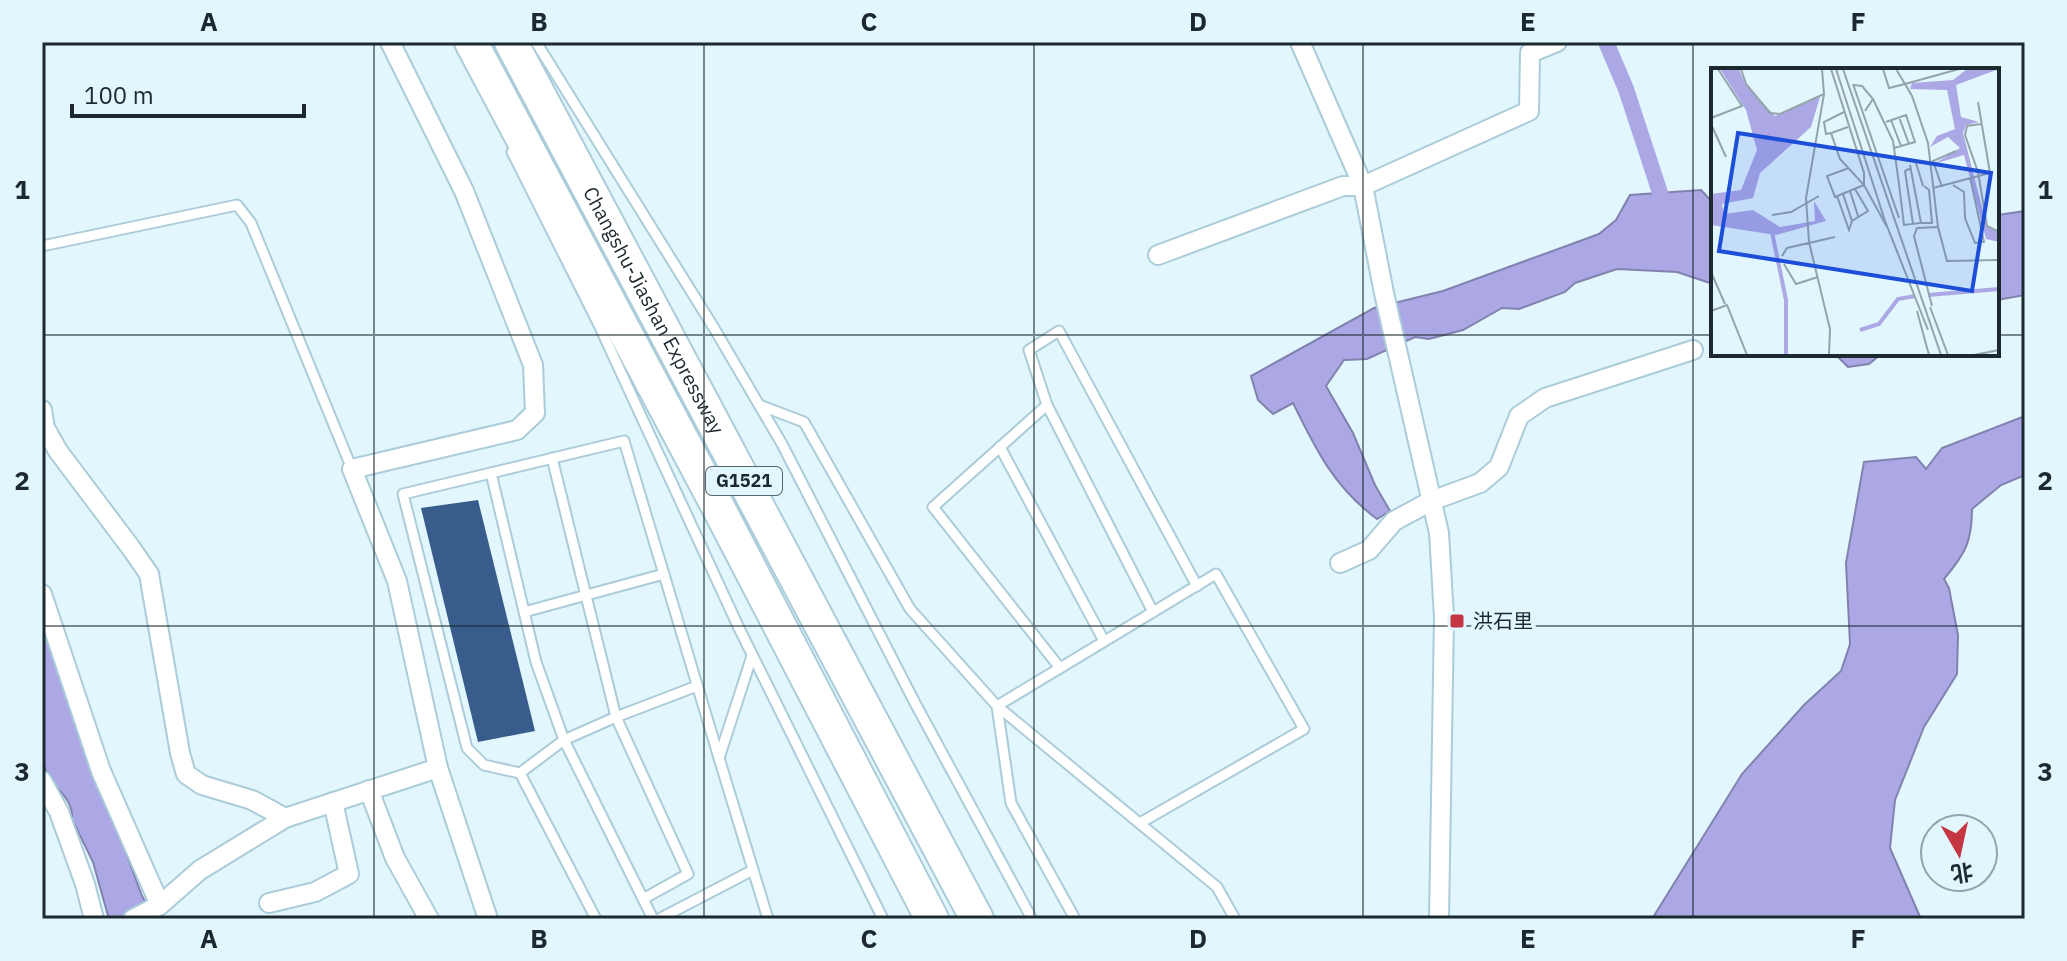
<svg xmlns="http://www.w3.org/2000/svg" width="2067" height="961" font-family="'IBM Plex Sans','Noto Sans SC',sans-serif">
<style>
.water{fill:#aca8e5;stroke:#8182ae;stroke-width:2}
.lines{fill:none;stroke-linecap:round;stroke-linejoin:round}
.canal{stroke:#aca8e5;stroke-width:16}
.building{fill:#385c8b}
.service-casing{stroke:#abccd9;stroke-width:13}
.minor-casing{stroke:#abccd9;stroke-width:22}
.motorway-casing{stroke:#abccd9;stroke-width:36}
.service{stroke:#fff;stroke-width:9}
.minor{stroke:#fff;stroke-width:18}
.motorway{stroke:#fff;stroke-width:32}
.grid{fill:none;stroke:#1c292e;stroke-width:2;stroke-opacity:0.55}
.poi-dot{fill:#c53542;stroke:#e2f6fe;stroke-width:3}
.labels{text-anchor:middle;stroke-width:8;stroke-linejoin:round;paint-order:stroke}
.shield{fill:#e2f6fe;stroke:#57666c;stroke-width:2}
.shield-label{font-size:18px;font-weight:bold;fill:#1c292e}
.street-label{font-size:20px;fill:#1c292e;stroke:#e2f6fe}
.poi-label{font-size:20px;fill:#1c292e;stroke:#e2f6fe;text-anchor:start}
.inset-river{fill:none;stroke:#aca8e5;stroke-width:4}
.inset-road{fill:none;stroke:#93a4ab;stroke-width:2}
.view{fill:#1d4ed8;fill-opacity:0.15;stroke:#1d4ed8;stroke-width:4}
.inset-edge{fill:none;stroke:#1c292e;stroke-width:4}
.neatline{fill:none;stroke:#1c292e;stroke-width:3}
.grid-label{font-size:26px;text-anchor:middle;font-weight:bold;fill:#1c292e}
</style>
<rect width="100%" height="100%" fill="#e2f6fe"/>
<g class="water">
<path d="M1701,190L1713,203V284L1677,272L1617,269L1575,283L1565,292L1519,309L1502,308L1463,330L1429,339L1415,337L1367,359L1344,360L1326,386L1353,433L1375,485L1390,511L1377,519C1334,487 1316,450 1293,403L1273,414L1258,400L1251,376L1374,308L1443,291L1599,234L1616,220L1630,195Z"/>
<polygon points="2025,211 2025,295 1997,300 1997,215"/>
<polygon points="1835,354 1881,354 1869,364 1848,367"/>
<path d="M2025,416V475L2001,485L1972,509C1972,542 1965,554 1944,579L1949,588L1958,635L1957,674L1924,727L1895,800L1890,848L1921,919H1652L1742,774L1804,705L1841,671L1850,644L1846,563L1864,462L1916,457L1926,469L1942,448Z"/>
<path d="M42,622L142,896L155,919H109L93,862L72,819C73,800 60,793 50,779C43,769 43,757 42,745Z"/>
</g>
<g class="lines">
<polyline class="canal" points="1606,42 1626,89 1667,214"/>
</g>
<polygon class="building" points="478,500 535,731 478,742 421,508"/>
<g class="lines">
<g class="service-casing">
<g id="service">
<polyline points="536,42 714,328 782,444 915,703 1032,919"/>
<polyline points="512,152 599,325 738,626 883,919"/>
<polyline points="42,246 237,205 251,223 352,469"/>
<polyline points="759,405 804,422 910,609 997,706 1217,887 1235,919"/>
<polyline points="1047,405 1153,612"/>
<polyline points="1000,447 1104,641"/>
<polyline points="552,458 616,717 688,874 643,899"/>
<polyline points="491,473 403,494 467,748 484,765 520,773"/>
<polyline points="524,612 664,574"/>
<polyline points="752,656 719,758 768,919"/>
<polyline points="1060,668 933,507 1047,405 1029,350 1059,331 1197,586"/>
<polyline points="596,919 520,773 564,740 616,717 697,686"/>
<polyline points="653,919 564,740 536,662 491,473 624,441 719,758"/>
<polyline points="659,919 753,870"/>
<polyline points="1075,919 1011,803 997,706 1216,574 1304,729 1140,823"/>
</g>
</g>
<g class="minor-casing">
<g id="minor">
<polyline points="390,42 464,191 533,365 535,413 517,430 352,469 397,581 438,768 488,919"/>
<polyline points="1300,42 1363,186 1384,293 1439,533 1444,617 1439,919"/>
<polyline points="1158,255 1343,186 1363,186 1529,111 1530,53 1557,42"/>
<polyline points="42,410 45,428 58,451 131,548 149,574 180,753 186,774 202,785 252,800 285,818"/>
<polyline points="1340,563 1369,550 1394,521 1431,501 1480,483 1499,467 1519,416 1545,398 1693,350"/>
<polyline points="42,594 101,771 160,905"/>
<polyline points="42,781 59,812 85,884 94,919"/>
<polyline points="369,790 395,858 429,919"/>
<polyline points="269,903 315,892 349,874 333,802"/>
<polyline points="133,919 160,905 200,870 285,818 438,768"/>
</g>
</g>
<g class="motorway-casing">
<g id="motorway">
<polyline points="471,42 718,507 932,919"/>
<path id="s1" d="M511,42L977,919"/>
</g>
</g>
<use href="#service" class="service"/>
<use href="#minor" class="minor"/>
<use href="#motorway" class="motorway"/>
</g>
<path class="grid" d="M374,42V919M704,42V919M1034,42V919M1363,42V919M1693,42V919M42,335H1713M1997,335H2025M42,626H2025"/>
<rect class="poi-dot" x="1449" y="613" width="16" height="16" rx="4"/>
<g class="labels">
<rect class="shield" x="706" y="467" width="76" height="28" rx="6"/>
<g class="shield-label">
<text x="744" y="487">G1521</text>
</g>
<g class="street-label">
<text dy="7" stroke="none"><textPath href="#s1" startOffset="304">Changshu-Jiashan Expressway</textPath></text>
</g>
<g class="poi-label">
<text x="1473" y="628">洪石里</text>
</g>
</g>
<g transform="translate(1711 68)">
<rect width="288" height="288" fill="#e2f6fe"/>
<path d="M9,1H28L34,16L64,48L109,29L100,59L49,105L42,130L11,136L13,146L42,142L69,159L104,153L103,133L115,153L65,167L0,157V126L30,122L46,82L35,42ZM256,1H288L245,17L250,49L268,54L255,57L252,65L276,159L288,165V174L275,171L253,87L223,96L249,80L237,69L219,79L226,68L244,61L236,22L199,21L201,15L242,12Z" fill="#aca8e5"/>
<path class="inset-river" d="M61,164L75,232V287M217,227L288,221M149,262L168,256L187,231L204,228"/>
<path class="inset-road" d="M30,1L35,16L59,45L69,46L113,26M111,1L113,26L95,130L98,174L119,261L118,287M120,1L153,105V117L124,129L116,108L138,100M125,1L174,153L217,262M132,1L230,287M172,1L178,20L194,16L201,28L217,75L227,159L206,160L203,168L221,238M185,1L194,16L248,1M142,16L188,150M142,17L151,18L162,31L154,43M162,31L182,73L188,116M188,49L198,76M0,50L31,38L7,1M180,52L190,78M175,54L195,47L204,74L183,80M0,56L15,89M270,56L256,58L254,67L267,104L276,158L288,164M137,59L120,65L129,91L153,117L176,159M120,65L115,66L113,54L133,44M205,95L212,118M200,100L194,103L202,156M188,116L193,157L210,155L199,97M242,117L253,124L254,150L264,175L273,174L259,109M231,119L222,93L245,83M222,120L279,105L267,34M139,123L147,148M132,126L141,153M126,128L138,162L141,153L157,143L144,121M61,147L80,144L108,128M210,155H221L218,122L213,118M227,159L236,193L288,192M71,188L76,180L124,169M73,196L85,216L107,209M0,204L14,236M219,239L237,287M0,243L16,237L36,287M206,243L218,287M263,287L288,282"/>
<path class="view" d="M27,65L280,105L261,223L8,183Z"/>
<rect width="288" height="288" class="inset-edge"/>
</g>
<rect width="2067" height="961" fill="none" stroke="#e2f6fe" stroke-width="88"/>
<g transform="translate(1959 853) rotate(171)"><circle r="38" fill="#e2f6fe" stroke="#93a4ab" stroke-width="2"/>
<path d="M0-6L14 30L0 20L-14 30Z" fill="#c53542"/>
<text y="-12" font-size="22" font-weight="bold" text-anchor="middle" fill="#1c292e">北</text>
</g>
<path d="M72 104v12h232v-12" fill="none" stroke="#1c292e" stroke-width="4"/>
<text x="84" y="104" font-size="24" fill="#1c292e" stroke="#e2f6fe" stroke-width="6" paint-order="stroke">100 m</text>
<rect x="44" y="44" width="1979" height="873" class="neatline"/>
<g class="grid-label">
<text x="209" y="31">A</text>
<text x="539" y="31">B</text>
<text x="869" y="31">C</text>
<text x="1198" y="31">D</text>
<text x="1528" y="31">E</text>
<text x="1858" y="31">F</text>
<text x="22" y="199">1</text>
<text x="2045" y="199">1</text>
<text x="22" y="490">2</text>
<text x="2045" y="490">2</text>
<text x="22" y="781">3</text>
<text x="2045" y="781">3</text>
<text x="209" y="948">A</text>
<text x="539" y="948">B</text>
<text x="869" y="948">C</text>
<text x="1198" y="948">D</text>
<text x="1528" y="948">E</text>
<text x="1858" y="948">F</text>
</g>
</svg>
